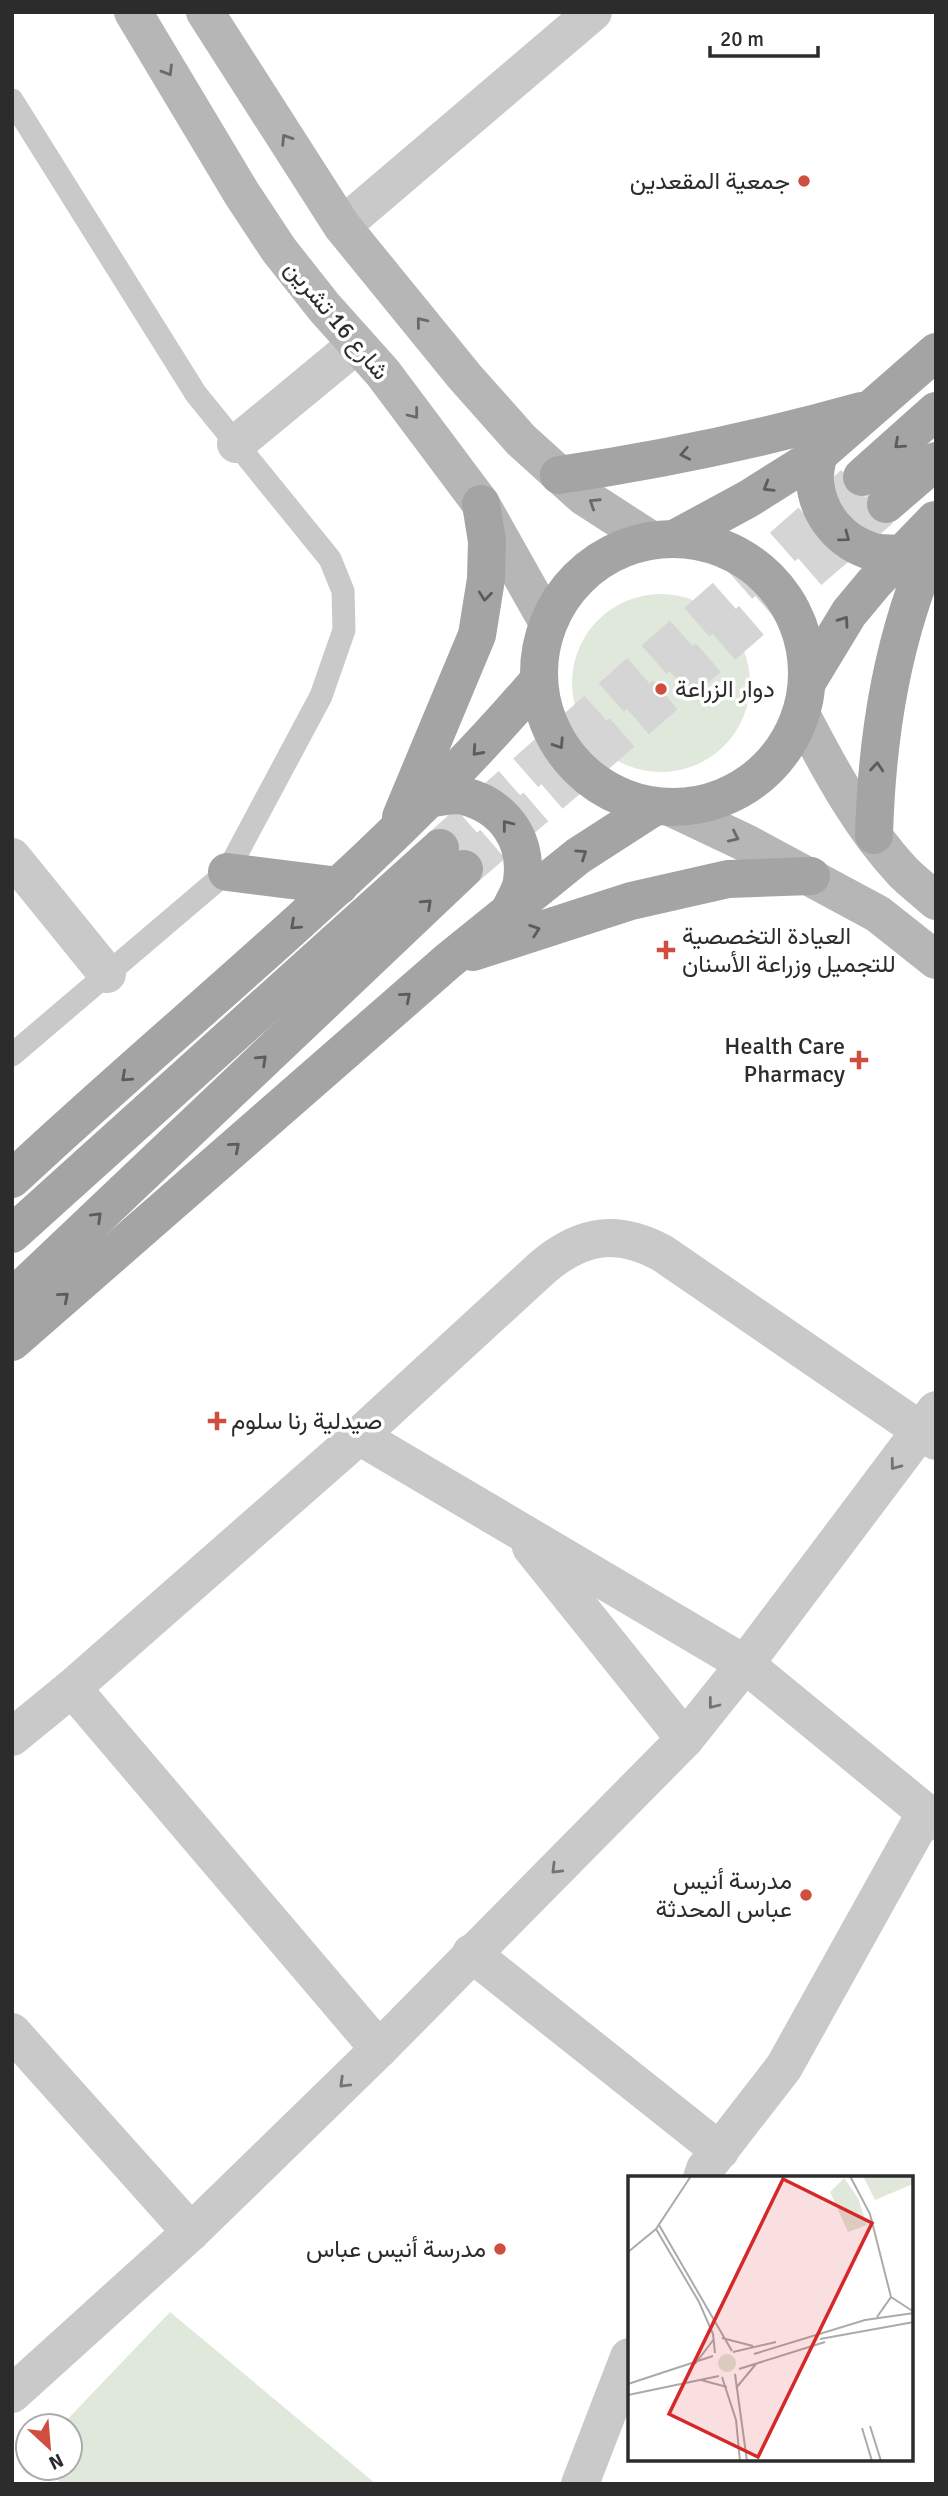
<svg xmlns="http://www.w3.org/2000/svg" width="948" height="2496" font-family="Signika,Vazirmatn,sans-serif">
<style>
.green{fill:#dfe8db}
.lines{fill:none;stroke-linecap:round;stroke-linejoin:round}
.primary-tunnel{stroke:#d5d5d5;stroke-width:38;stroke-dasharray:38 19;stroke-linecap:butt}
.lane{stroke:#c9c9c9;stroke-width:23}
.street{stroke:#c9c9c9;stroke-width:38}
.secondary{stroke:#b6b6b6;stroke-width:38}
.primary{stroke:#a4a4a4;stroke-width:38}
.oneway{stroke:#6a6a6a}
.oneway2{stroke:#5c5c5c}
.oneway3{stroke:#737373}
.poi-dot{fill:#d04e40;stroke:#fff;stroke-width:2.5}
.labels{text-anchor:middle;stroke-width:7;stroke-linejoin:round;paint-order:stroke}
.poi-label{font-size:24px;fill:#2c2c2c;stroke:#fff;text-anchor:end}
.street-label{font-size:24px;fill:#2c2c2c;stroke:#fff}
.inset-road{fill:none;stroke:#ababab;stroke-width:2}
.view{fill:#d62828;fill-opacity:0.15;stroke:#d62828;stroke-width:3.5}
.inset-edge{fill:none;stroke:#2c2c2c;stroke-width:3.5}
</style>
<rect width="100%" height="100%" fill="#fff"/>
<g class="green">
<circle cx="661" cy="683" r="89"/>
<polygon points="170,2312 376,2484 62,2484 47,2468 70,2468 70,2426 61,2426"/>
</g>
<g class="lines">
<g class="primary-tunnel">
<polyline points="440,848 862,477"/>
<polyline points="464,869 886,504"/>
</g>
<polyline class="lane" points="12,100 196,394 330,559 343,591 344,630 321,696 227,872 12,1055"/>
<g class="street">
<polyline points="342,226 593,12"/>
<polyline points="236,444 357,344"/>
<polyline points="12,857 107,974"/>
<polyline points="359,1436 745,1664 936,1821"/>
<polyline points="531,1547 685,1739"/>
<polyline points="72,1688 379,2049"/>
<path d="M12,1737L72,1688L359,1436L543,1267C582,1234 617,1229 662,1253L936,1441"/>
<polyline points="471,1953 720,2151"/>
<polyline points="12,2032 191,2232"/>
<polyline points="702,2178 705,2169 784,2067 926,1812"/>
<polyline points="12,2394 191,2232 379,2049 685,1739 745,1664 936,1410"/>
<polyline points="580,2484 629,2357"/>
</g>
<g class="secondary">
<polyline points="133,12 242,194 279,250 324,307 383,373 481,504 548,623"/>
<polyline points="205,12 342,226 465,377 521,440 583,496 651,540"/>
<path d="M802,716C830,770 861,827 903,872C913,882 925,891 936,901"/>
<polyline points="672,808 748,844 878,914 936,960"/>
</g>
<g class="primary">
<path d="M818,455C817,463 814,473 815,482C818,515 841,543 874,552C883,554 893,553 902,554"/>
<path d="M559,475C661,460 761,439 861,411"/>
<polyline points="862,477 936,411"/>
<polyline points="886,504 936,461"/>
<polyline points="676,538 748,499 818,455 936,352"/>
<circle cx="673" cy="673" r="134"/>
<polyline points="809,679 849,613 874,583 935,520"/>
<path d="M432,798C442,797 455,794 464,796C504,806 528,840 522,881C521,890 514,901 510,910"/>
<polyline points="401,817 477,635 486,579 487,541 481,504"/>
<path d="M874,835C877,732 893,633 936,538"/>
<polyline points="227,872 339,886"/>
<polyline points="473,952 631,901 728,879 811,876"/>
<path d="M12,1179C189,1013 381,865 538,681"/>
<polyline points="12,1234 440,848"/>
<polyline points="12,1298 464,869"/>
<polyline points="12,1342 448,961 578,856 654,807"/>
</g>
</g>
<defs><path id="oneway-chevron" d="M-2-3.5L2.5 0L-2 3.5" fill="none" stroke-width="1.6" stroke-linecap="round" stroke-linejoin="round" transform="scale(1.75)"/></defs>
<g class="oneway">
<use href="#oneway-chevron" transform="translate(168 71) rotate(59)"/>
<use href="#oneway-chevron" transform="translate(286 139) rotate(-123)"/>
<use href="#oneway-chevron" transform="translate(421 322) rotate(-129)"/>
<use href="#oneway-chevron" transform="translate(414 414) rotate(52)"/>
<use href="#oneway-chevron" transform="translate(594 503) rotate(-147)"/>
<use href="#oneway-chevron" transform="translate(734 837) rotate(25)"/>
</g>
<g class="oneway2">
<use href="#oneway-chevron" transform="translate(899 444) rotate(138)"/>
<use href="#oneway-chevron" transform="translate(685 454) rotate(169)"/>
<use href="#oneway-chevron" transform="translate(768 487) rotate(149)"/>
<use href="#oneway-chevron" transform="translate(845 537) rotate(37)"/>
<use href="#oneway-chevron" transform="translate(485 596) rotate(96)"/>
<use href="#oneway-chevron" transform="translate(844 621) rotate(-55)"/>
<use href="#oneway-chevron" transform="translate(559 744) rotate(57)"/>
<use href="#oneway-chevron" transform="translate(477 751) rotate(132)"/>
<use href="#oneway-chevron" transform="translate(877 767) rotate(-85)"/>
<use href="#oneway-chevron" transform="translate(507 825) rotate(-128)"/>
<use href="#oneway-chevron" transform="translate(582 854) rotate(-34)"/>
<use href="#oneway-chevron" transform="translate(427 904) rotate(-43)"/>
<use href="#oneway-chevron" transform="translate(295 925) rotate(138)"/>
<use href="#oneway-chevron" transform="translate(535 930) rotate(-19)"/>
<use href="#oneway-chevron" transform="translate(406 997) rotate(-41)"/>
<use href="#oneway-chevron" transform="translate(262 1060) rotate(-43)"/>
<use href="#oneway-chevron" transform="translate(126 1077) rotate(138)"/>
<use href="#oneway-chevron" transform="translate(235 1147) rotate(-41)"/>
<use href="#oneway-chevron" transform="translate(97 1217) rotate(-44)"/>
<use href="#oneway-chevron" transform="translate(64 1297) rotate(-41)"/>
</g>
<g class="oneway3">
<use href="#oneway-chevron" transform="translate(895 1465) rotate(127)"/>
<use href="#oneway-chevron" transform="translate(713 1704) rotate(128)"/>
<use href="#oneway-chevron" transform="translate(556 1869) rotate(135)"/>
<use href="#oneway-chevron" transform="translate(344 2083) rotate(136)"/>
</g>
<g class="poi-dot">
<circle cx="804" cy="181" r="7"/>
<circle cx="661" cy="689" r="7"/>
<path d="M662.5 939.5h7v7h7v7h-7v7h-7v-7h-7v-7h7z"/>
<path d="M855.5 1049.5h7v7h7v7h-7v7h-7v-7h-7v-7h7z"/>
<path d="M213.5 1410.5h7v7h7v7h-7v7h-7v-7h-7v-7h7z"/>
<circle cx="806" cy="1895" r="7"/>
<circle cx="500" cy="2249" r="7"/>
</g>
<g class="labels">
<g class="poi-label">
<text x="790" y="189">جمعية المقعدين</text>
<text x="675" y="697" text-anchor="start">دوار الزراعة</text>
<text x="682" y="944" text-anchor="start">العيادة التخصصية<tspan x="682" dy="28">للتجميل وزراعة الأسنان</tspan></text>
<text x="845" y="1054">Health Care<tspan x="845" dy="28">Pharmacy</tspan></text>
<text x="231" y="1429" text-anchor="start">صيدلية رنا سلوم</text>
<text x="792" y="1889">مدرسة أنيس<tspan x="792" dy="28">عباس المحدثة</tspan></text>
<text x="486" y="2257">مدرسة أنيس عباس</text>
</g>
<g class="street-label">
<text transform="translate(337 320) rotate(50)" y="8">شارع 16 تشرين</text>
</g>
</g>
<g transform="translate(628 2176)">
<rect width="285" height="285" fill="#fff"/>
<path d="M235,0H285V8L247,24ZM216,2L230,22L239,49L220,56L202,16ZM90 187a9 9 0 1 1 18 0a9 9 0 1 1-18 0Z" fill="#dfe8db"/>
<path class="inset-road" d="M222,0L242,38L263,121L249,141M31,49L104,175M28,53L71,126L85,158L87,177M0,76L28,53L63,0M263,121L286,136M94,162L125,170M192,163L286,146M105,176L148,166M126,178L237,144L286,137M67,188L86,163M111,193L197,166M107,198L119,285M94,201L108,244L112,285M73,204L99,211M0,208L85,180M108,212L128,188M0,219L91,200M242,250L253,285M234,252L244,285"/>
<path class="view" d="M155,3L244,47L130,281L41,238Z"/>
<rect width="285" height="285" class="inset-edge"/>
</g>
<rect width="948" height="2496" fill="none" stroke="#2c2c2c" stroke-width="28"/>
<g transform="translate(49 2447) rotate(154)"><circle r="33" fill="#ffffff" stroke="#ababab" stroke-width="2"/>
<path d="M0-5L12 26L0 18L-12 26Z" fill="#d04e40"/>
<text y="-10" font-size="19" font-weight="bold" text-anchor="middle" fill="#2c2c2c">N</text>
</g>
<path d="M710 46v10h108v-10" fill="none" stroke="#2c2c2c" stroke-width="3.5"/>
<text x="720" y="46" font-size="21" fill="#2c2c2c" stroke="#ffffff" stroke-width="5" paint-order="stroke">20 m</text>
</svg>
